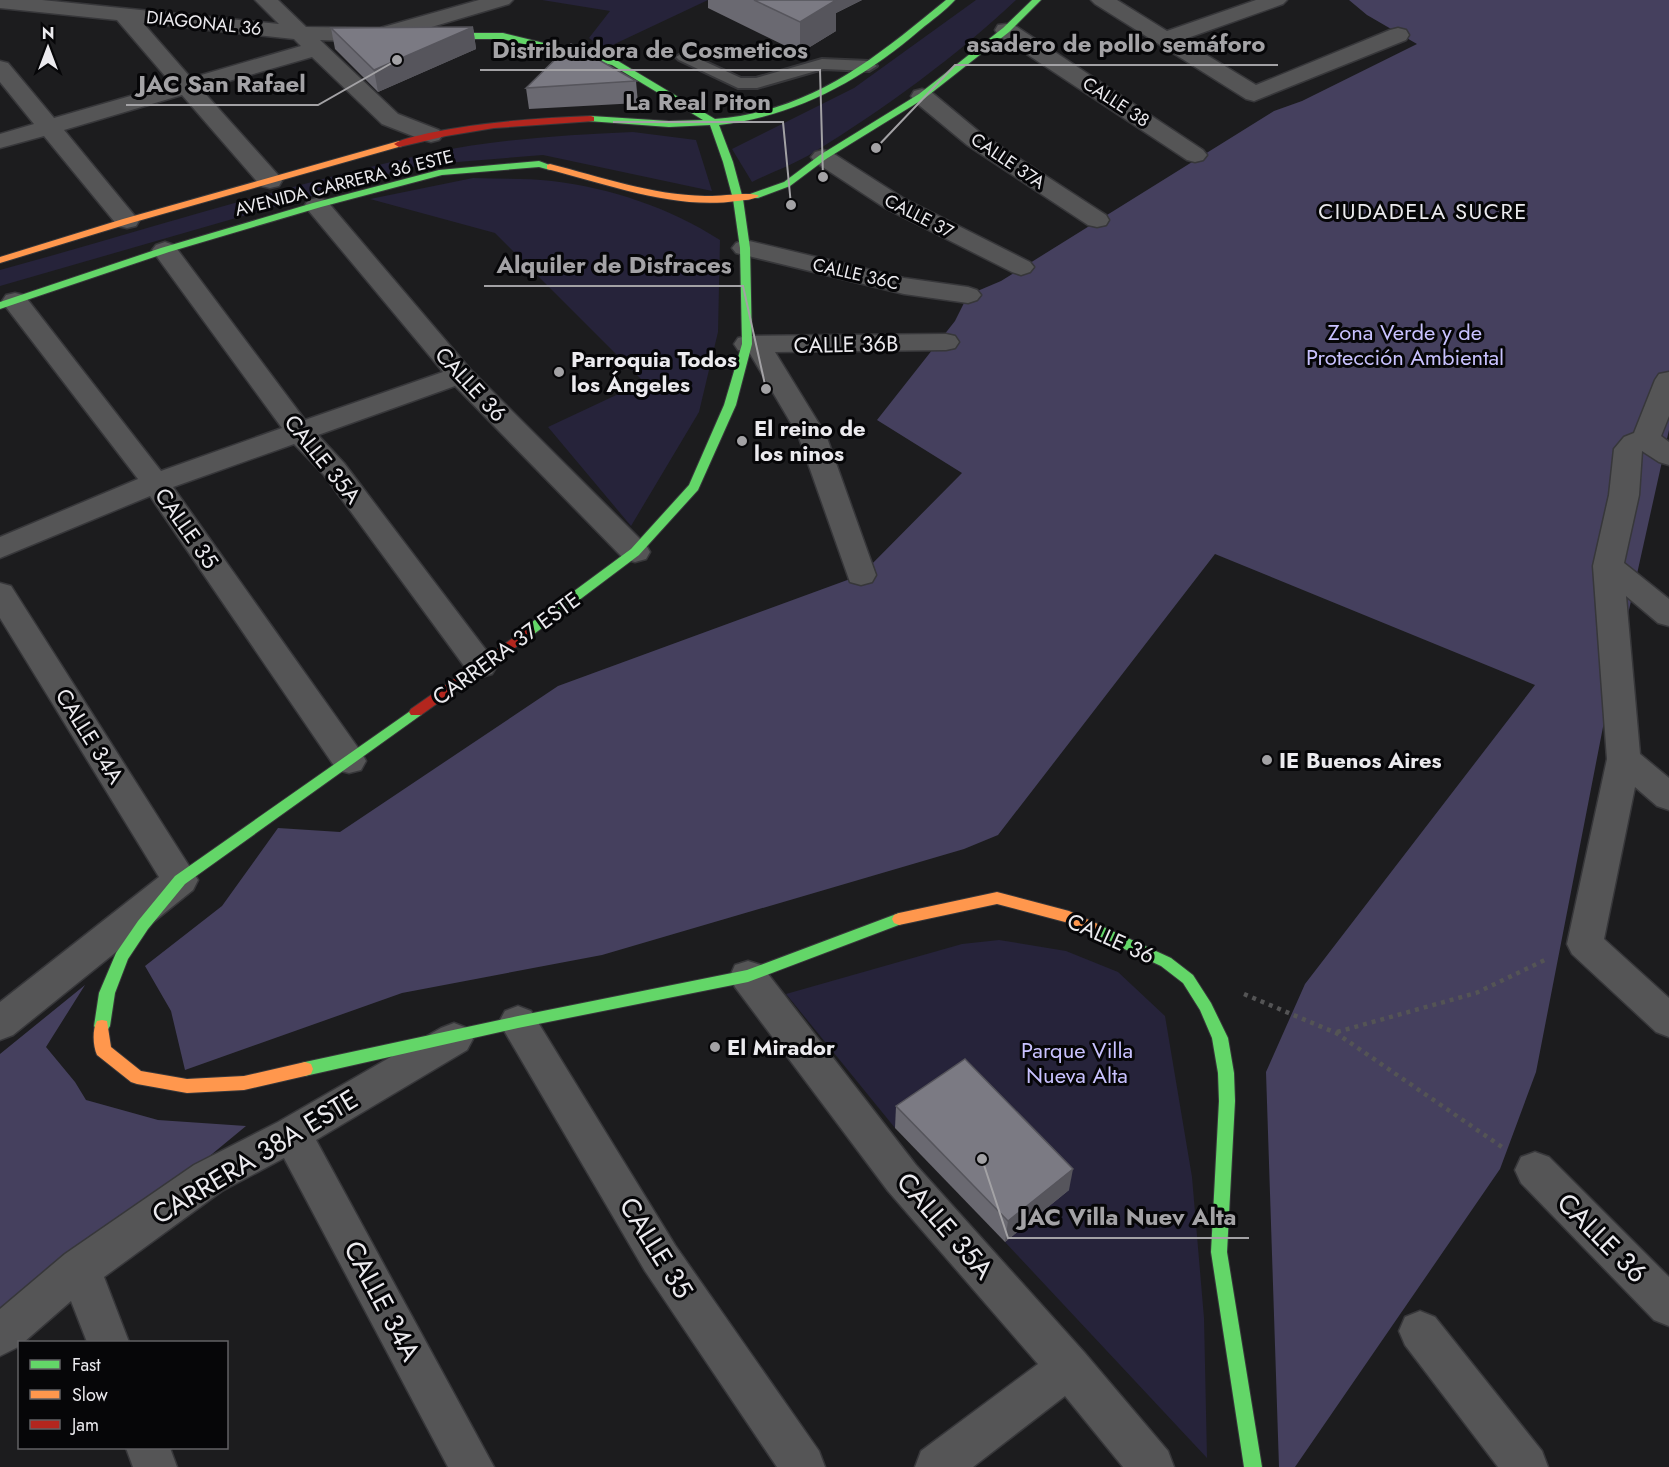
<svg xmlns="http://www.w3.org/2000/svg" width="1669" height="1467" font-family="Jost,sans-serif">
<style>
.green{fill:#26233a}
.forest{fill:#45405e}
.lines{fill:none;stroke-linecap:round;stroke-linejoin:round}
.lane-casing{stroke:#37373a;stroke-width:4}
.street-casing{stroke:#37373a;stroke-width:3}
.fast-casing{stroke:#37373a;stroke-width:2}
.slow-casing{stroke:#37373a;stroke-width:2}
.jam-casing{stroke:#37373a;stroke-width:2}
.path{stroke:#545455;stroke-width:4.5;stroke-dasharray:4 5;stroke-linecap:butt}
.lane{fill:#555556;fill-rule:evenodd}
.street{fill:#555556;fill-rule:evenodd}
.fast{fill:#63d668;fill-rule:evenodd}
.slow{fill:#ff974d;fill-rule:evenodd}
.jam{fill:#b3261e;fill-rule:evenodd}
.wall{fill:#6a6971}
.shaded-wall{fill:#56555c}
.building{fill:#7b7a83;stroke:#56555c;stroke-width:1.5}
.poi-dot{fill:#a3a2a5;stroke:#060608;stroke-width:2}
.labels{text-anchor:middle;stroke-width:6;stroke-linejoin:round;paint-order:stroke}
.far-street-label{font-size:18px;fill:#ebeaee;stroke:#060608}
.far-quarter-label{font-size:22px;letter-spacing:1.5px;fill:#ebeaee;stroke:#060608}
.park-label{font-size:22px;fill:#c9c2ff;stroke:#060608}
.street-label{font-size:22px;fill:#ebeaee;stroke:#060608}
.poi-label{font-size:22px;font-weight:bold;fill:#ebeaee;stroke:#060608;text-anchor:start}
.near-street-label{font-size:27px;fill:#ebeaee;stroke:#060608}
.leader{fill:none;stroke:#a3a2a5;stroke-width:2}
.callout-dot{fill:#a3a2a5;stroke:#060608;stroke-width:2}
.callout-label{font-size:24px;text-anchor:middle;font-weight:bold;fill:#a3a2a5;stroke:#060608;stroke-width:6;stroke-linejoin:round;paint-order:stroke}
</style>
<rect width="100%" height="100%" fill="#1c1c1e"/>
<g class="green">
<polygon points="542,0 708,0 604,49 589,38 610,11"/>
<path d="M976,0H1016C958,55 883,110 814,152C795,164 772,172 752,182L732,149L854,88Z"/>
<path d="M633,132L696,140L712,191L543,155L420,165L0,286V270C143,231 285,185 430,153C496,139 565,135 633,132Z"/>
<path d="M473,178C499,179 526,178 552,181C611,188 670,208 720,240L718,332L699,412L631,526L548,427L644,382L495,233L370,199Z"/>
<polygon points="999,940 1066,951 1118,972 1165,1016 1192,1177 1204,1318 1207,1458 1005,1242 1069,1189 963,1081 895,1128 786,994 962,944"/>
</g>
<g class="forest">
<polygon points="1349,0 1669,0 1669,430 1603,727 1536,1072 1500,1169 1295,1467 1279,1467 1266,1072 1305,984 1535,685 1215,554 998,835 964,849 602,955 402,993 185,1070 171,1011 145,966 222,906 278,828 340,832 558,686 861,575 962,473 877,420 955,321 968,295 1001,281 1274,111 1302,101 1417,44 1367,15"/>
<polygon points="85,985 46,1047 75,1082 86,1100 158,1120 246,1126 0,1329 0,1054"/>
</g>
<g class="lines">
<g class="lane-casing">
<polygon id="lane" points="684,52 741,78 756,78 822,59 869,61 877,66 869,71 823,69 757,88 738,88 679,60 676,57"/>
</g>
<g class="street-casing">
<g id="street">
<path d="M0,0H42L279,24L255,0H278L306,27L380,28L479,0H513L509,4L381,42L320,40L398,114L439,130L443,135L439,140L431,142L423,140L382,124L312,57L201,89L279,176L282,181L279,186L270,188L261,186L182,95L64,130L139,221L136,226L127,228L118,226L44,136L0,148V134L34,124L0,82V61L8,63L54,118L172,84L117,20L0,8ZM143,23L294,39L301,46L191,78Z"/>
<polygon points="1091,0 1117,0 1167,31 1256,0 1287,0 1283,4 1182,40 1256,85 1390,30 1398,28 1406,30 1409,35 1406,40 1254,101 1246,99 1095,4"/>
<polygon points="1006,24 1014,25 1203,150 1207,155 1203,160 1195,162 1187,160 998,35 995,30 998,25"/>
<polygon points="922,89 930,91 983,135 1106,215 1109,220 1106,225 1097,227 1088,225 967,145 914,101 911,96 914,91"/>
<polygon points="823,150 831,152 903,198 1030,262 1034,267 1030,272 1021,275 1012,272 885,208 815,162 811,157 815,152"/>
<polygon points="317,198 326,200 470,369 646,545 650,552 646,559 635,562 624,559 455,386 318,435 344,463 492,658 497,666 492,674 481,677 470,674 324,475 294,444 173,487 361,752 366,761 361,770 349,773 337,770 150,496 0,558 0,537 138,479 6,307 2,301 6,295 15,293 24,295 161,471 282,428 152,250 156,245 165,242 174,245 305,420 443,372 308,210 305,205 308,200"/>
<polygon points="745,240 904,278 968,287 977,290 981,295 977,300 968,303 904,294 736,253 732,248 736,243"/>
<polygon points="946,334 955,336 959,342 955,348 946,350 775,352 826,435 876,575 872,582 861,585 850,582 798,435 749,352 738,350 734,344 738,338 747,336"/>
<polygon points="1669,372 1669,416 1661,436 1669,442 1669,465 1659,462 1642,451 1639,495 1624,563 1669,599 1669,626 1658,623 1626,596 1640,754 1669,778 1669,810 1657,806 1635,787 1604,939 1669,998 1669,1037 1656,1032 1572,954 1567,944 1607,759 1593,566 1609,495 1614,449 1624,437 1634,433 1655,380 1659,374"/>
<polygon points="0,583 11,586 198,880 193,890 13,1035 0,1040 0,1002 159,877 0,618"/>
<polygon points="748,961 761,965 916,1165 1084,1352 1168,1451 1174,1467 1123,1467 1065,1396 973,1467 915,1467 921,1451 1038,1364 888,1191 735,987 730,976 735,965"/>
<polygon points="518,1006 531,1011 675,1245 819,1451 825,1467 777,1467 645,1271 499,1022 505,1011"/>
<polygon points="454,1023 467,1028 473,1039 467,1050 316,1140 494,1467 448,1467 284,1158 222,1191 104,1277 129,1342 87,1342 71,1301 24,1342 20,1342 20,1346 0,1356 0,1309 65,1254 194,1165 278,1122 441,1028"/>
<polygon points="1535,1152 1549,1157 1669,1277 1669,1326 1654,1320 1521,1183 1515,1170 1521,1157"/>
<polygon points="1420,1311 1435,1317 1542,1451 1548,1467 1498,1467 1405,1345 1399,1331 1405,1317"/>
<polygon points="126,1448 170,1448 177,1467 133,1467"/>
</g>
</g>
<g class="fast-casing">
<g id="fast">
<path d="M946,0H955C945,11 932,20 920,30C862,80 796,116 719,125L733,162L743,199L750,248L752,344L736,405L698,490L639,555L534,634H524L523,631L524,628L631,549L689,485L724,405L742,344L740,248L733,199L723,162L710,125L669,127L588,121V117L591,116L669,121L703,120L612,65L503,39H428L424,36L428,33H503L618,61L715,119C812,111 874,59 946,0Z"/>
<polygon points="1032,0 1041,0 1009,32 925,98 826,159 790,186 758,198 750,198 750,194 784,182 820,155 919,94 1003,28"/>
<polygon points="539,161 555,167 550,170 539,167 442,175 321,207 169,252 0,309 0,302 161,248 313,203 439,170"/>
<polygon points="416,707 423,712 421,715 185,884 148,929 128,959 115,993 110,1026 107,1031 102,1032 97,1031 94,1026 99,993 116,953 138,921 175,876"/>
<polygon points="899,913 904,915 906,919 904,923 748,982 518,1028 305,1076 299,1074 297,1069 299,1064 305,1062 518,1016 747,970"/>
<polygon points="1095,923 1171,958 1193,975 1211,1003 1228,1038 1234,1073 1235,1101 1227,1252 1262,1467 1244,1467 1211,1252 1219,1101 1218,1073 1212,1038 1200,1010 1183,983 1161,966 1090,933 1088,929 1090,925"/>
</g>
</g>
<g class="slow-casing">
<g id="slow">
<polygon points="399,141 404,144 402,146 131,223 0,263 0,257 123,219"/>
<path d="M550,164C601,177 652,195 705,196C717,197 752,191 759,196C753,200 745,200 737,201C674,210 607,184 547,169V165Z"/>
<polygon points="997,892 1069,911 1100,925 1102,929 1100,933 1095,935 1065,922 997,904 899,925 894,923 892,919 894,915 899,913"/>
<path d="M102,1020L107,1021L111,1047L141,1071L187,1079L244,1076L305,1062L311,1064L313,1069L311,1074L305,1076L244,1090L187,1093L137,1084L131,1082L97,1055C93,1046 92,1030 97,1021Z"/>
</g>
</g>
<g class="jam-casing">
<g id="jam">
<path d="M591,116L594,117V121L494,128L446,136L399,147L394,144C403,138 418,136 429,133C483,122 537,118 591,116Z"/>
<polygon points="529,627 535,631 534,634 421,715 411,715 409,712 411,709"/>
</g>
</g>
<g class="path">
<polyline points="1244,994 1336,1033 1502,1147"/>
<polyline points="1337,1032 1476,993 1547,959"/>
</g>
<use href="#lane" class="lane"/>
<use href="#street" class="street"/>
<use href="#fast" class="fast"/>
<use href="#slow" class="slow"/>
<use href="#jam" class="jam"/>
</g>
<g class="wall">
<polygon points="708,0 862,0 836,13 836,31 800,53 708,8"/>
<polygon points="473,27 476,49 378,92 335,49 331,28"/>
<polygon points="636,81 638,103 529,109 526,88"/>
<polygon points="896,1106 1069,1190 1005,1242 895,1128"/>
</g>
<g class="shaded-wall">
<polygon points="815,0 862,0 836,13 836,31 800,53 800,22"/>
<polygon points="473,27 476,49 378,92 374,70"/>
<polygon points="1073,1169 1069,1190 1005,1242 1008,1221"/>
</g>
<g class="building">
<polygon points="754,0 836,0 800,22"/>
<polygon points="473,27 374,70 331,28"/>
<polygon points="571,44 636,81 526,88"/>
<polygon points="965,1059 1073,1169 1008,1221 896,1106"/>
</g>
<g class="poi-dot">
<circle cx="559" cy="372" r="6"/>
<circle cx="742" cy="441" r="6"/>
<circle cx="1267" cy="760" r="6"/>
<circle cx="715" cy="1047" r="6"/>
</g>
<g class="labels">
<g class="far-street-label">
<text transform="translate(204 23) rotate(6)" y="6">DIAGONAL 36</text>
<text transform="translate(1116 102) rotate(33)" y="6">CALLE 38</text>
<text transform="translate(1008 161) rotate(34)" y="6">CALLE 37A</text>
<text transform="translate(344 183) rotate(-14)" y="6">AVENIDA CARRERA 36 ESTE</text>
<text transform="translate(919 216) rotate(27)" y="6">CALLE 37</text>
<text transform="translate(856 274) rotate(13)" y="6">CALLE 36C</text>
</g>
<g class="far-quarter-label">
<text x="1423" y="219">CIUDADELA SUCRE</text>
</g>
<g class="park-label">
<text x="1405" y="340">Zona Verde y de<tspan x="1405" dy="25">Protección Ambiental</tspan></text>
<text x="1077" y="1058">Parque Villa<tspan x="1077" dy="25">Nueva Alta</tspan></text>
</g>
<g class="street-label">
<text transform="translate(846 344) rotate(-1)" y="8">CALLE 36B</text>
<text transform="translate(471 384) rotate(47)" y="8">CALLE 36</text>
<text transform="translate(323 459) rotate(51)" y="8">CALLE 35A</text>
<text transform="translate(187 528) rotate(55)" y="8">CALLE 35</text>
<text transform="translate(506 648) rotate(-36)" y="8">CARRERA 37 ESTE</text>
<text transform="translate(90 736) rotate(58)" y="8">CALLE 34A</text>
<text transform="translate(1111 938) rotate(24)" y="8">CALLE 36</text>
</g>
<g class="poi-label">
<text x="571" y="367">Parroquia Todos<tspan x="571" dy="25">los Ángeles</tspan></text>
<text x="754" y="436">El reino de<tspan x="754" dy="25">los ninos</tspan></text>
<text x="1279" y="768">IE Buenos Aires</text>
<text x="727" y="1055">El Mirador</text>
</g>
<g class="near-street-label">
<text transform="translate(255 1157) rotate(-31)" y="9">CARRERA 38A ESTE</text>
<text transform="translate(945 1226) rotate(49)" y="9">CALLE 35A</text>
<text transform="translate(1602 1238) rotate(45)" y="9">CALLE 36</text>
<text transform="translate(656 1248) rotate(58)" y="9">CALLE 35</text>
<text transform="translate(382 1301) rotate(62)" y="9">CALLE 34A</text>
</g>
</g>
<path class="leader" d="M876 148L955 65H1278M823 177L820 70H480M397 60L318 105H126M791 205L783 122H613M766 389L743 286H484M982 1159L1008 1238H1249"/>
<g class="callout-dot">
<circle cx="876" cy="148" r="6"/>
<circle cx="823" cy="177" r="6"/>
<circle cx="397" cy="60" r="6"/>
<circle cx="791" cy="205" r="6"/>
<circle cx="766" cy="389" r="6"/>
<circle cx="982" cy="1159" r="6"/>
</g>
<g class="callout-label">
<text x="1116" y="52">asadero de pollo semáforo</text>
<text x="650" y="58">Distribuidora de Cosmeticos</text>
<text x="222" y="92">JAC San Rafael</text>
<text x="698" y="110">La Real Piton</text>
<text x="614" y="273">Alquiler de Disfraces</text>
<text x="1128" y="1225">JAC Villa Nuev Alta</text>
</g>
<rect x="18" y="1341" width="210" height="108" fill="#060608" stroke="#626164" stroke-width="1.5"/>
<rect x="30" y="1360" width="30" height="9" fill="#63d668" stroke="#626164" stroke-width="1.5"/>
<text x="72" y="1371" font-size="18" fill="#ebeaee">Fast</text>
<rect x="30" y="1390" width="30" height="9" fill="#ff974d" stroke="#626164" stroke-width="1.5"/>
<text x="72" y="1401" font-size="18" fill="#ebeaee">Slow</text>
<rect x="30" y="1420" width="30" height="9" fill="#b3261e" stroke="#626164" stroke-width="1.5"/>
<text x="72" y="1431" font-size="18" fill="#ebeaee">Jam</text>
<g transform="translate(48 48)" stroke="#060608" stroke-width="4.5" paint-order="stroke">
<path d="M0-4.5L10 22L0 15L-10 22Z" fill="#ebeaee"/>
<text y="-9" font-size="16" font-weight="bold" text-anchor="middle" fill="#ebeaee">N</text>
</g>
</svg>
